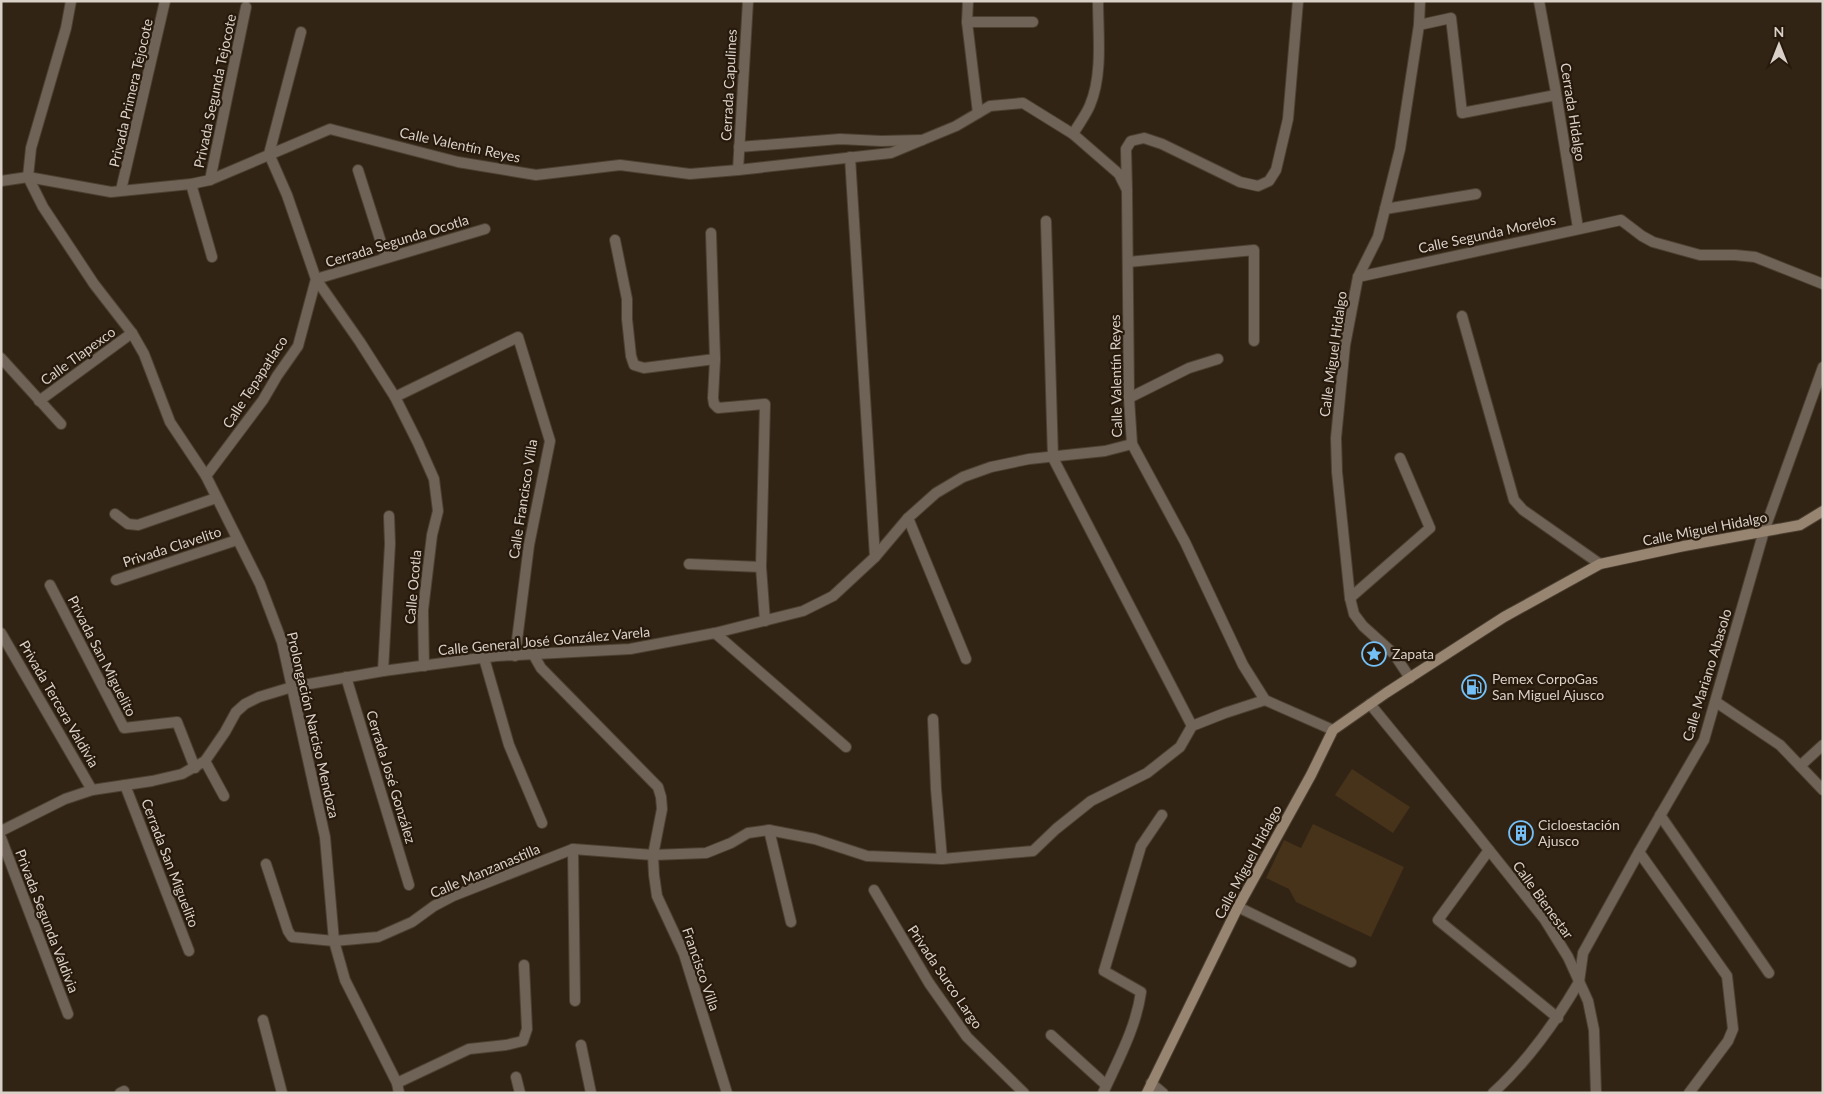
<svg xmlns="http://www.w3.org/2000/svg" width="1824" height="1094" font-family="Lato,sans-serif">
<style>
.green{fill:#47321a}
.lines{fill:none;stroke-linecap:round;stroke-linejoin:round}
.minor-casing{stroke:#4c4031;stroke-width:12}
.tertiary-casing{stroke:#4c4031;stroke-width:12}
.secondary-casing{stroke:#4c4031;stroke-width:12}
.minor{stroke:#6f6357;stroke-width:10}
.tertiary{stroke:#6f6357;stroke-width:10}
.secondary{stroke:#988571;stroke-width:10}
.labels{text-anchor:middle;stroke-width:4.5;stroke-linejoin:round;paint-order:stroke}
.street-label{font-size:14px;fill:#d9d0c7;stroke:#271a0c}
.poi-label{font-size:14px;fill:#d9d0c7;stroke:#271a0c;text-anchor:start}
</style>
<rect width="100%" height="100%" fill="#312415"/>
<g class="green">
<polygon points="1352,769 1410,807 1393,833 1335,795"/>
<polygon points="1313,824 1404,867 1371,937 1296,902 1289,889 1266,878 1284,840 1301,848"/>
</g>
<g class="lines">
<g class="minor-casing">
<g id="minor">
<polyline points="71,1 66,28 31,148 28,177 43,207 94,284 132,333 144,354 170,422 206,476 260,584 282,642 325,837 334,941 345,980 397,1083 399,1093"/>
<polyline points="968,1 967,22 978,113"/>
<polyline points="1539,1 1555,87 1578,228"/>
<polyline points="967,22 1033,22"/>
<polyline points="1419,25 1451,18 1462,113 1556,95"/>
<path d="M1073,134C1078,125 1086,115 1090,105C1103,75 1098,33 1098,1"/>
<polyline points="739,147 840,139 881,141 922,140"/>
<polyline points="850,157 875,557"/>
<polyline points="358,170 386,258"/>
<polyline points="738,170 748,1"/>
<polyline points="210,180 246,7"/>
<polyline points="191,184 212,257"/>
<polyline points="121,190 165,1"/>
<polyline points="1127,190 1126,149 1131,141 1144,138 1162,144 1240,182 1258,186 1269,181 1276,170 1288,119 1298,1"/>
<polyline points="1385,209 1476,194"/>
<polyline points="1046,221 1053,458 1192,726"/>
<polyline points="711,233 715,359 713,398 714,404 718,408 765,404 761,567 765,621"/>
<polyline points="615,240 627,299 627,319 631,356 634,365 644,368 715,359"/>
<polyline points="1128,262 1254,250 1254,341"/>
<polyline points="1358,277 1621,220 1642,236 1653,242 1700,255 1735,255 1755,257 1823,284"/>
<polyline points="1462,316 1514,500 1523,510 1600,564"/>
<polyline points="1,358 61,424"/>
<polyline points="395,397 518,337 550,441 529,545 515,656"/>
<polyline points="1129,398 1189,368 1218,359"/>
<polyline points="39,401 132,333"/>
<polyline points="206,476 263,400 277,376 298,346 316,279 287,195 269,154 301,32"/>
<polyline points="115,514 128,524 138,525 216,498"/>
<polyline points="908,518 966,659"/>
<polyline points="689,564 761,567"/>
<polyline points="116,580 237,540"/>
<polyline points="50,585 124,728 177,722 195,768"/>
<polyline points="1350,598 1430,528 1400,458"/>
<polyline points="1,633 92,790"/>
<polyline points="715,633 846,747"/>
<polyline points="533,654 541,668 658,787 661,797 662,809 653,855 654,875 657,896 684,954 727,1093"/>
<polyline points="484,658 509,745 542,823"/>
<polyline points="424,666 423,610 432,535 438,511 434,479 418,443 395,397 360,342 316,279 485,229"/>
<polyline points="383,671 390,544 389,516"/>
<polyline points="346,677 409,885"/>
<polyline points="1410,678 1394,654 1363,626 1354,614 1350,598 1337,472 1336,438 1345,345 1358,277 1378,237 1400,149 1419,25 1420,1"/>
<polyline points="1716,702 1780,745 1823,790"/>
<polyline points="933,719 936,789 942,859"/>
<polyline points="205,761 224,796"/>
<polyline points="1800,766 1823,745"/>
<polyline points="125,785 189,951"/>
<polyline points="1660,815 1769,973"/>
<polyline points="769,830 791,922"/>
<polyline points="1,838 68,1014"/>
<polyline points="573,849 575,1001"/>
<polyline points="1489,850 1438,920 1558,1018"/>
<polyline points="1639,852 1727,976 1733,1029 1728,1041 1689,1093"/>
<polyline points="266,864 288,931 292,937 334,941 378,937 412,922 434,906 453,896 573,849 653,855 706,853 731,843 748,833 769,830 815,839 867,856 942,859 1033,851 1056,829 1091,801 1147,773 1180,747 1192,726 1225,713 1265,700"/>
<polyline points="874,890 929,983 967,1037 1024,1093"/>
<polyline points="1238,907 1351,962"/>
<polyline points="1579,982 1583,953 1639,852 1704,740 1764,531 1823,367"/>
<polyline points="263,1020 282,1093"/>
<polyline points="1051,1035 1106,1085"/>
<polyline points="581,1045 591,1093"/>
<polyline points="516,1077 520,1093"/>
<polyline points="397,1083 469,1049 506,1045 523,1041 527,1029 524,965"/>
<polyline points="1151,1083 1163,1093"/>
<polyline points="120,1093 124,1091"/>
<path d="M1103,1093C1118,1060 1136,1028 1141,992L1104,971L1141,846L1162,815"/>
</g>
</g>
<g class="tertiary-casing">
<g id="tertiary">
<polyline points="1,181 28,177 111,192 191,184 210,180 330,129 458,162 536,175 620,165 690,174 738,170 891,153 956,126 990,106 1023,103 1073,134 1119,174 1127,190 1129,398 1132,444 1185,542 1243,665 1265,700 1333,730"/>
<polyline points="1370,704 1469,825 1545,920 1568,957 1588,1001 1594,1030 1596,1093"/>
<polyline points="1,831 65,799 92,790 152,781 182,774 205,761 225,732 236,712 245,704 259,697 292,687 383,671 496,656 630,649 715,633 803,611 833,596 875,557 908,518 936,493 963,477 991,467 1029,459 1105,451 1132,444"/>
<path d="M1493,1093C1528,1061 1555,1023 1579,982"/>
</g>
</g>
<g class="secondary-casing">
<polyline id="secondary" points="1147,1093 1238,907 1311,775 1333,730 1386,693 1504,617 1600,564 1684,546 1800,525 1823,511"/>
</g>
<use href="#minor" class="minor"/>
<use href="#tertiary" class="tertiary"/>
<use href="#secondary" class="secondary"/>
</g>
<defs>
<g id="sight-ring" transform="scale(1.25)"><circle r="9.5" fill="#271a0c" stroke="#74c0f6" stroke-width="1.5"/><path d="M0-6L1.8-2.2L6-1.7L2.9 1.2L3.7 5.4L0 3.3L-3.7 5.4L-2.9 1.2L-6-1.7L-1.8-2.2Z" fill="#74c0f6"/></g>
<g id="fuel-ring" transform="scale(1.25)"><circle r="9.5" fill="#271a0c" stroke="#74c0f6" stroke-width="1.5"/><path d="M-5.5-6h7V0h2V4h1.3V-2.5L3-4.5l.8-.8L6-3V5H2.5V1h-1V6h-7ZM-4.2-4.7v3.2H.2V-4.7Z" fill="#74c0f6"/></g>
<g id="building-ring" transform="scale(1.25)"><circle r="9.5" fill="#271a0c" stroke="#74c0f6" stroke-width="1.5"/><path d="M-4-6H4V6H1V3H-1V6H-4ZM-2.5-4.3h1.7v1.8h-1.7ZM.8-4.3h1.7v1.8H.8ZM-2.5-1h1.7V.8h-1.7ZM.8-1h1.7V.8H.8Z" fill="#74c0f6"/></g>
</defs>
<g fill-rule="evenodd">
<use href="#sight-ring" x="1374" y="654"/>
<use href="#fuel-ring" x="1474" y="687"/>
<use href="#building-ring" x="1521" y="833"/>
</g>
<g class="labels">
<g class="street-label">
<text transform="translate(729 85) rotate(-87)" y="5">Cerrada Capulines</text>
<text transform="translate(215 91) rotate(-78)" y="5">Privada Segunda Tejocote</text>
<text transform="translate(131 93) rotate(-77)" y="5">Privada Primera Tejocote</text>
<text transform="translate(1573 112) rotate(81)" y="5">Cerrada Hidalgo</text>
<text transform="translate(460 145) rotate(12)" y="5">Calle Valentín Reyes</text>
<text transform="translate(1487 234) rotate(-12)" y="5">Calle Segunda Morelos</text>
<text transform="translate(397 241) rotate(-17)" y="5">Cerrada Segunda Ocotla</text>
<text transform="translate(1333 354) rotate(-82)" y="5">Calle Miguel Hidalgo</text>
<text transform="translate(78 356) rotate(-36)" y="5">Calle Tlapexco</text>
<text transform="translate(1116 376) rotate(-91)" y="5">Calle Valentín Reyes</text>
<text transform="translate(255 382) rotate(-57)" y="5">Calle Tepapatlaco</text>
<text transform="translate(523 499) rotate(-81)" y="5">Calle Francisco Villa</text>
<text transform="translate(1705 529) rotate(-11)" y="5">Calle Miguel Hidalgo</text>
<text transform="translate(172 547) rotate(-18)" y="5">Privada Clavelito</text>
<text transform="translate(413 587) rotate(-85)" y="5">Calle Ocotla</text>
<text transform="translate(544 641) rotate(-5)" y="5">Calle General José González Varela</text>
<text transform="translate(102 656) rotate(63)" y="5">Privada San Miguelito</text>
<text transform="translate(1707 675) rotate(-73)" y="5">Calle Mariano Abasolo</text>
<text transform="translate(59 704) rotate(60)" y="5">Privada Tercera Valdivia</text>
<text transform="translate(313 725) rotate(77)" y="5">Prolongación Narciso Mendoza</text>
<text transform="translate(391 777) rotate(73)" y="5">Cerrada José González</text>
<text transform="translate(1248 862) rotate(-62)" y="5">Calle Miguel Hidalgo</text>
<text transform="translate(170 863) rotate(69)" y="5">Cerrada San Miguelito</text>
<text transform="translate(485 871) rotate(-23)" y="5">Calle Manzanastilla</text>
<text transform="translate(1543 900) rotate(54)" y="5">Calle Bienestar</text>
<text transform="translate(47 921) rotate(69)" y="5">Privada Segunda Valdivia</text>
<text transform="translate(701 969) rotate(71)" y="5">Francisco Villa</text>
<text transform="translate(945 977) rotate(56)" y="5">Privada Surco Largo</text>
</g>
<g class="poi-label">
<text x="1392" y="659">Zapata</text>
<text x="1492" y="684">Pemex CorpoGas<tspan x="1492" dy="16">San Miguel Ajusco</tspan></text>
<text x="1538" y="830">Cicloestación<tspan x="1538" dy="16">Ajusco</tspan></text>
</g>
</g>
<rect width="1824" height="1094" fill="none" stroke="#d9d0c7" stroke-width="5"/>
<g transform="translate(1779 45)" stroke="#271a0c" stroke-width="4" paint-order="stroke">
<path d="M0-4L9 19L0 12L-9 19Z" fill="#d9d0c7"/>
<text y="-8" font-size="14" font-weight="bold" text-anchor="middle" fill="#d9d0c7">N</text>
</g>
</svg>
